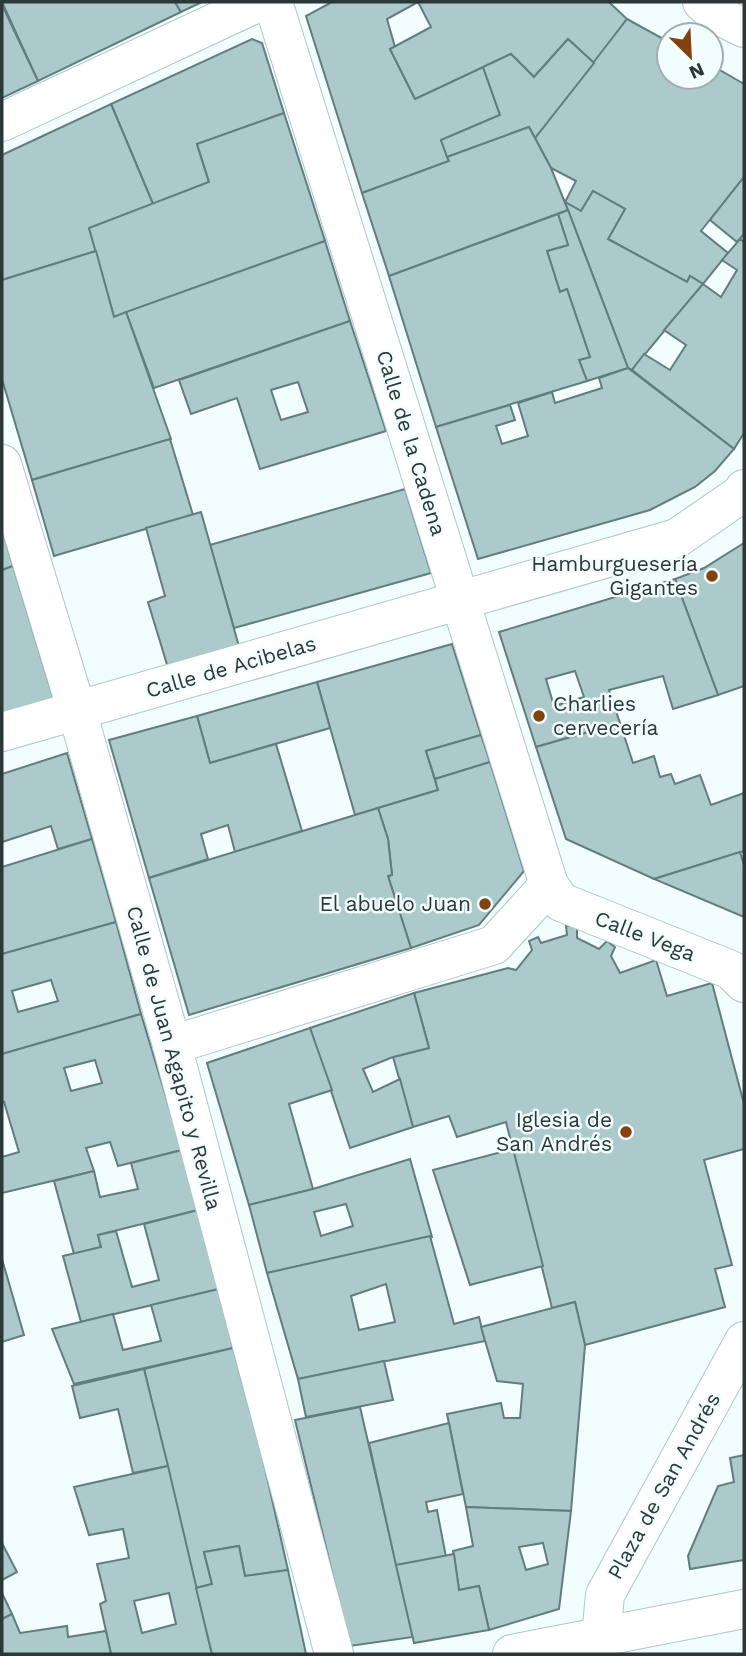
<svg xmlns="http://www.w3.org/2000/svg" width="746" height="1656" font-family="'Work Sans',sans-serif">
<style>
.building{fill:#acc9cb;stroke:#627d7f;stroke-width:2;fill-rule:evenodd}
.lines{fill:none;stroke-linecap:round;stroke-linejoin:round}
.minor-casing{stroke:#abc7ca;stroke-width:40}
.minor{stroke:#fff;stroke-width:38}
.poi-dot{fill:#84430e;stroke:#f2fdfe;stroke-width:2.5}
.labels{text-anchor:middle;stroke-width:5;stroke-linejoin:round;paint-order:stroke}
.street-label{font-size:21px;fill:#2c3738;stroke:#f2fdfe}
.poi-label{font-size:21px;fill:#2c3738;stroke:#f2fdfe;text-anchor:end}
</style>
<rect width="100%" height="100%" fill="#f2fdfe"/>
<g class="building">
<polygon points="2,2 175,2 181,12 38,81"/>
<polygon points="175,2 202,2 181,12"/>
<polygon points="332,2 418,2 387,19 395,47 390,49 415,99 483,67 500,115 441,140 449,161 362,193 306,16"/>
<polygon points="418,2 609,2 627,19 594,63 568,39 534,77 511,54 415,99 390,49 431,27"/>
<polygon points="2,5 38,81 2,98"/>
<polygon points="627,19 669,42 669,77 711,77 711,65 744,84 744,177 701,231 728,253 703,284 690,276 687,282 608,239 625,209 593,191 581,211 565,202 576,181 551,168 535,138"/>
<polygon points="252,39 262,43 284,113 197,144 209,182 153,204 111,104"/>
<polygon points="568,39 594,63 535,138 529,127 447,157 441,140 500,115 483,67 511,54 534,77"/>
<polygon points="111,104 153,204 89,228 96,251 2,280 2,155"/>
<polygon points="284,113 325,241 114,317 89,228 209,182 197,144"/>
<polygon points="529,127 551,168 568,210 389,276 362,193 449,161 447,157"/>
<polygon points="744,177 744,234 737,242 710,220"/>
<polygon points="593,191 625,209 608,239 687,282 690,276 703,284 632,370 628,368 565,202 581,211"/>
<polygon points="568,210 628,368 587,381 579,360 590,357 567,289 560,292 547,251 568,245 558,214"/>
<polygon points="558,214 568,245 547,251 560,292 567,289 590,357 579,360 587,381 436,427 389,276"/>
<polygon points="740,239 744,242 744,433 734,449 632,370 644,354 670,370 686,345 664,330 703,284 721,297 737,270 722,260"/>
<polygon points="325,241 350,321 154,388 126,312"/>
<polygon points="96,251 114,317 126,312 171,439 32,480 2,379 2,280"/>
<path d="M350,321L386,431L260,469L237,398L191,414L179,380ZM298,382L308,412L281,420L271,390Z"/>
<polygon points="628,368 734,449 715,471 695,487 650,510 478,559 436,427 510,405 515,420 496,426 502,444 528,436 518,403 552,392 555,403 602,388 599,378"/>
<polygon points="170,439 193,515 54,556 32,480"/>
<polygon points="405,489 431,573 234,628 210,545"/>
<polygon points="201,512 240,650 169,671 148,602 165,596 146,528"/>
<polygon points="2,529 13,566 2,570"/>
<polygon points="744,543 744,686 718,695 675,579 704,568"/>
<polygon points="13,566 56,707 2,723 2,570"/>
<path d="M675,579L718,695L673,709L663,676L609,690L620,723L536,747L499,632ZM575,671L584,697L554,706L546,679Z"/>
<polygon points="452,644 481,735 426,751 438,790 355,815 317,682"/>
<polygon points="317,682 330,728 210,763 197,716"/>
<polygon points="197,716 210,763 276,744 302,831 235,852 228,825 201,834 208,859 149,878 109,740"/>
<polygon points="620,723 633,763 654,756 660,777 671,774 675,784 700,775 711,805 744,793 744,851 654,879 566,839 536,747"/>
<polygon points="481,735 490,762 435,779 426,751"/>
<polygon points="67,753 92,839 58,849 51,826 2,842 2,774"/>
<polygon points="490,762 524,871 479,925 411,948 388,876 392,875 388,839 378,808 438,790 435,779"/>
<polygon points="378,808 388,839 392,875 388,876 411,948 189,1015 149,878"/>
<polygon points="92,839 116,922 2,954 2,867"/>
<polygon points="740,852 744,865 744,917 654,879"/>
<path d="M116,922L141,1014L2,1054V954ZM51,980L58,1001L18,1012L12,991Z"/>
<polygon points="566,926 577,926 577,938 599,949 607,941 615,947 611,956 620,973 656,960 667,996 712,983 744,1104 744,1149 704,1160 732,1265 715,1269 725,1307 585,1345 575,1302 552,1308 506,1122 457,1137 449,1116 413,1127 393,1057 429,1048 414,993 508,968 516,970 532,950 529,941 538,937 541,943 567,935"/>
<polygon points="414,993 429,1048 393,1057 363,1069 373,1092 400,1079 413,1127 350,1148 310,1028"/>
<path d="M141,1014L182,1150L118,1166L110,1142L86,1148L94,1171L2,1193V1157L19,1152L4,1102L2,1103V1054ZM95,1060L102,1083L71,1091L64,1068Z"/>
<polygon points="310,1028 332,1090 289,1104 313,1189 249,1205 207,1063"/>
<polygon points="513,1149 543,1266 470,1285 433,1170"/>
<polygon points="182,1150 198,1210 98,1235 101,1247 74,1254 54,1181 94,1171 100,1197 138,1189 131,1163"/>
<path d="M410,1159L432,1237L267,1273L249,1205L313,1189ZM346,1204L353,1226L321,1236L314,1212Z"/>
<polygon points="198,1210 219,1289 81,1322 63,1256 101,1247 98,1235 116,1231 132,1287 159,1280 144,1224"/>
<path d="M430,1236L454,1324L479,1317L485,1341L298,1379L267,1273ZM386,1284L395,1322L359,1330L351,1296Z"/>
<polygon points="2,1259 24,1335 2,1342"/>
<polygon points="219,1289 233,1348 74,1384 52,1329 113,1314 123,1350 161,1341 151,1305"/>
<polygon points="575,1302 585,1345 571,1511 466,1507 447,1414 501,1403 504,1418 520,1418 523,1384 497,1381 481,1327"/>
<polygon points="233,1348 262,1455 288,1570 245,1576 239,1546 204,1552 212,1584 196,1588 144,1369"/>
<polygon points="384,1361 393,1400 306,1417 298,1379"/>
<polygon points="144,1369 168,1466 133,1473 118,1409 80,1418 72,1386"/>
<polygon points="360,1407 413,1637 350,1646 295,1420"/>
<polygon points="449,1423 463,1494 426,1502 428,1512 437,1510 446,1557 396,1565 369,1443"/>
<polygon points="744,1455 744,1560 690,1569 688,1556 718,1486 734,1482 730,1458"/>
<path d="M168,1466L212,1654H111L100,1604L106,1601L97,1564L129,1558L123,1529L89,1535L74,1487ZM169,1593L176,1624L142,1633L134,1601Z"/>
<path d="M466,1507L571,1511L559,1609L489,1630L479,1586L459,1590L453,1551L473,1546ZM543,1543L548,1564L526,1570L519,1547Z"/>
<polygon points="2,1543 17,1572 2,1580"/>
<polygon points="239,1546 245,1576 288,1570 306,1654 212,1654 196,1588 212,1584 204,1552"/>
<polygon points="454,1554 459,1590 479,1586 489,1630 414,1643 396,1565"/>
<polygon points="2,1593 12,1614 2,1619"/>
<polygon points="12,1614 20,1633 67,1626 68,1637 106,1631 111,1654 2,1654 2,1619"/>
</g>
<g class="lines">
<g class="minor-casing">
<g id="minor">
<polyline points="273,2 549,885 561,902 731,970 744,983"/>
<polyline points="702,2 716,14 744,28"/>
<polyline points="2,122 259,2"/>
<polyline points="2,464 77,711 172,1045 334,1654"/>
<polyline points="2,732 677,538 741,494 744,489"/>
<polyline points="172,1045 494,945 549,885"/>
<polyline points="601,1637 605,1595 744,1341"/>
<polyline points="512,1654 744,1609"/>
</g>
</g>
<use href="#minor" class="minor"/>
</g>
<g class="poi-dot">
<circle cx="712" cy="576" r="7"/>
<circle cx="539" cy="716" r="7"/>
<circle cx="485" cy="904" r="7"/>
<circle cx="626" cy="1132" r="7"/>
</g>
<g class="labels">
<g class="street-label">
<text transform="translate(411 443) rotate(73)" y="7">Calle de la Cadena</text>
<text transform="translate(231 667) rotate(-16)" y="7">Calle de Acibelas</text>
<text transform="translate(645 936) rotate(21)" y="7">Calle Vega</text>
<text transform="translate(174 1058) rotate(75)" y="7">Calle de Juan Agapito y Revilla</text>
<text transform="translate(664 1486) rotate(-61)" y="7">Plaza de San Andrés</text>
</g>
<g class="poi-label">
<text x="698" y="571">Hamburguesería<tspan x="698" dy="24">Gigantes</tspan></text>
<text x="553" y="711" text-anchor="start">Charlies<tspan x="553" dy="24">cervecería</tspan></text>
<text x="471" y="911">El abuelo Juan</text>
<text x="612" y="1127">Iglesia de<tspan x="612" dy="24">San Andrés</tspan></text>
</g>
</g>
<rect width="746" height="1656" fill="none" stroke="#2c3738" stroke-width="7"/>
<g transform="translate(690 56) rotate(156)"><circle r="33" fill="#f2fdfe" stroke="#a3aeaf" stroke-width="2"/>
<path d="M0-5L12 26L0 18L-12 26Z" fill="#84430e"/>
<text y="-10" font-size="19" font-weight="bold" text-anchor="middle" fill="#2c3738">N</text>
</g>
</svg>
